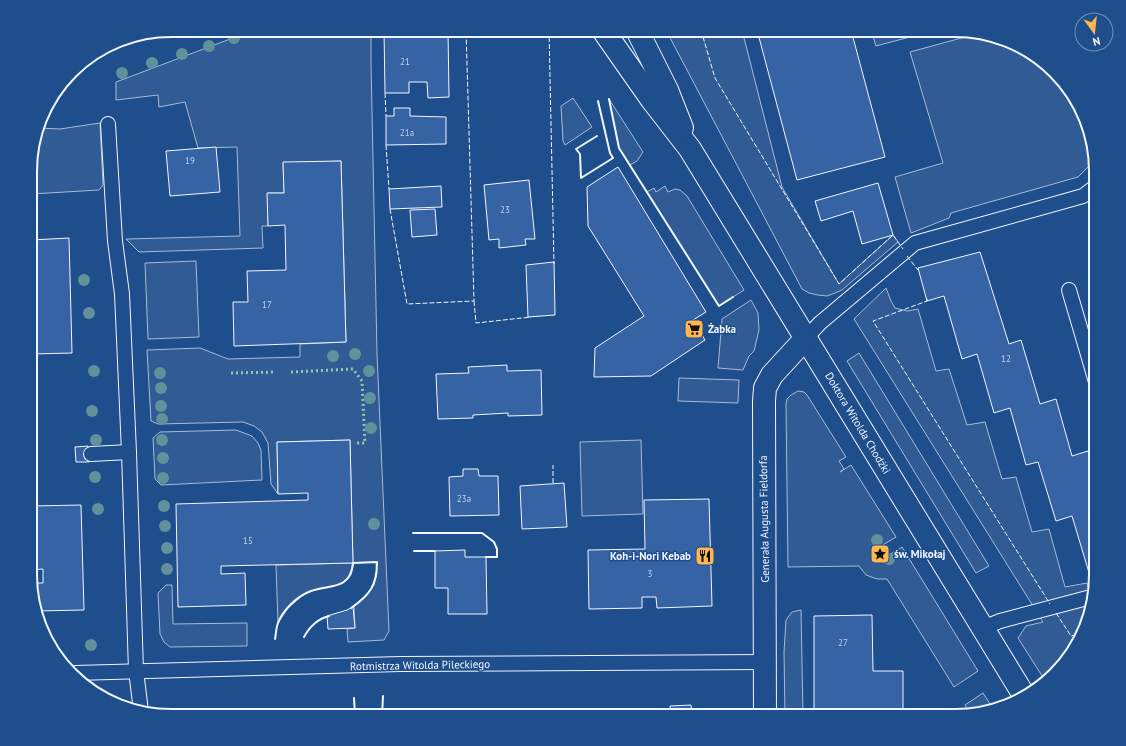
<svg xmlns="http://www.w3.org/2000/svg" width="1126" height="746" font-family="'PT Sans',sans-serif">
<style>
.built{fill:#305b95;stroke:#a8bbd7}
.building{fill:#3563a3;stroke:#f2f6ff}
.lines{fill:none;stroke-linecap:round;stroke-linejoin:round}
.service-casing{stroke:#f2f6ff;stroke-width:16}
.minor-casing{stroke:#f2f6ff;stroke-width:24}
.service{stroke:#1f4e8c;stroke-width:14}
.minor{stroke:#1f4e8c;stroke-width:22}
.hedge{stroke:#97c8a6;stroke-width:3;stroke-dasharray:2 3;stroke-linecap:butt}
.fence{stroke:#f2f6ff;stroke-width:1;stroke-dasharray:5 2;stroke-linecap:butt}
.wall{stroke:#f2f6ff;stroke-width:2}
.tree{fill:#61919a}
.labels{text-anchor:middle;stroke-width:3;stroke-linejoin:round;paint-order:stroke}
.number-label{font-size:9px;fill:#c3d1e8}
.poi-label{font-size:11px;font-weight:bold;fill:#f2f6ff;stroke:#1f4e8c;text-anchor:start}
.street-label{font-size:11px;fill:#f2f6ff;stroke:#1f4e8c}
.rim{fill:none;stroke:#f2f6ff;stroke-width:2}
</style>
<rect width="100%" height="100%" fill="#1f4e8c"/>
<g class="built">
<polygon points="254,30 371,31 371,63 377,354 389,631 384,640 348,642 347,629 355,628 354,606 367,595 374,585 377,574 376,562 354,563 351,575 347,580 337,585 311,591 302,596 288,608 278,623 276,565 353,563 350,440 277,442 278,494 271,484 268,443 262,432 254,426 243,422 158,424 151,421 147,350 200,348 228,359 300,357 300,344 346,342 341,161 283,163 284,193 268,193 268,226 262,226 263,248 139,252 126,239 240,236 237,147 198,148 185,102 159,107 158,95 116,100 116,82"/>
<polygon points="666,30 742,30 782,187 839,284 893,235 898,242 842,290 835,293 827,296 818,295 809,293 802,289"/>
<polygon points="871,30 936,30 876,46"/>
<polygon points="976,34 1000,37 1033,54 1077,101 1095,160 1078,177 951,213 949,218 911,233 895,177 943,163 910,52"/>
<polygon points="573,98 592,127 565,145 563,141 561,106"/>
<polygon points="609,99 643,152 637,161 630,165 619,148"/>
<polygon points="100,123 103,185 99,190 31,194 31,153 39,128 60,129"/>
<polygon points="665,186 668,192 675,189 680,190 687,196 744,290 719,306 647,192 654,188 656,192"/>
<polygon points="196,261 199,337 148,339 145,263"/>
<polygon points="886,288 891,301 895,308 907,311 918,309 936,371 949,369 967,425 985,422 1002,479 1016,477 1032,532 1049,529 1065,587 1087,583 1091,596 1072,653 1044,679 1018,638 1026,626 1043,622 854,319"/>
<polygon points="751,300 758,313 759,330 754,351 749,356 743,370 718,368 722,319"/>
<polygon points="859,353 989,566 976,573 847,361"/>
<polygon points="679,378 739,380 738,403 678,401"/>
<polygon points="798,391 804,392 807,395 846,457 839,461 844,469 840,472 851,465 896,537 873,551 879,561 902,547 978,671 954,687 887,579 877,579 866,575 859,566 788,567 786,404 787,399 791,395"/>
<polygon points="236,430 252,436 258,443 261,450 262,480 161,485 155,479 153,438 160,432"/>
<polygon points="641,440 643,514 582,516 580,442"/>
<polygon points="166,585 172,585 173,624 247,623 247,646 170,647 164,642 160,634 158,593"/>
<polygon points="801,610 803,716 785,716 784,652 786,620 792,612"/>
<polygon points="983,693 992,707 970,714 965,705"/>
</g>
<g class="building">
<polygon points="384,30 448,30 449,97 428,98 427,82 409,82 409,93 385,93"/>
<polygon points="757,30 851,30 885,157 797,180"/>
<polygon points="394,108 410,108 410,116 446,117 446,144 386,145 386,116 394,116"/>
<polygon points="216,147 220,192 170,196 166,151"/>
<polygon points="341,161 346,342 234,346 233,302 248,302 247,271 286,270 285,225 268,226 267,193 284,193 283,162"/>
<polygon points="618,167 706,312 693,320 705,340 651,376 594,377 595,348 644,316 588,226 587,187"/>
<polygon points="529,180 535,239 525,239 526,245 499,248 499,239 489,240 484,185"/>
<polygon points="878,183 893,235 862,244 853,211 821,221 815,201"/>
<polygon points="441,186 442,207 390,209 389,189"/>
<polygon points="435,209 437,235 412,237 410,210"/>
<polygon points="69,238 72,353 31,354 31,240"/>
<polygon points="980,252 1009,344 1021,340 1040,404 1056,399 1072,456 1088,451 1096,476 1096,574 1090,576 1072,516 1056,521 1038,462 1026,465 1010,408 994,413 977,354 962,359 944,296 927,301 918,268"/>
<polygon points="554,262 555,315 528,317 526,265"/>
<polygon points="507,365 507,371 541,370 542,415 508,416 508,413 473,415 473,418 438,419 436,374 469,373 468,367"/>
<polygon points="350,440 353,563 221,566 221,574 245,573 246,605 178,607 176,504 308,500 308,493 278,494 277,442"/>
<polygon points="88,446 89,462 76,462 75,447"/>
<polygon points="463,469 478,469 479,476 498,476 499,515 450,516 449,477 463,476"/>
<polygon points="564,483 567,527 522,529 520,486"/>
<polygon points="709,499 712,606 657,608 656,597 642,597 642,608 589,609 588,550 645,549 644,500"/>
<polygon points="81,505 84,610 37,611 31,593 31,583 43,583 43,569 31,570 31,506"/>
<polygon points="465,550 465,557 486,557 487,614 448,614 448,588 435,588 435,551"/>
<polygon points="353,607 355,628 328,629 327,616 347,610"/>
<polygon points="872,615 873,671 903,671 903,716 814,716 814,616"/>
<polygon points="691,705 692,716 671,716 670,706"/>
<rect x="650" y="710" width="12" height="6"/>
</g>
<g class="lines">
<g class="service-casing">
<g id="service">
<polyline points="108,124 115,241 122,294 129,452 136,671 141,711"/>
<polyline points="1069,290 1096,382"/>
<polyline points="806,338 820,323 915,243 1083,196 1096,186"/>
<polyline points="91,454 129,452"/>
<polyline points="983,628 1000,621 1091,597"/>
<polyline points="75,673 401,664 766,662"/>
</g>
</g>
<g class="minor-casing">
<g id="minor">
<polyline points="603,30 652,100 690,149 1025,697"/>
<polyline points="637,30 667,90 682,128"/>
<polyline points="765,716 764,401 765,388 772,375 806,338"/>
</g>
</g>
<use href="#service" class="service"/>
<use href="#minor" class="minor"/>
<g class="hedge">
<polyline points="291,372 353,369 362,381 365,443 354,443"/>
<polyline points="231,373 276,372"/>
</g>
<g class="fence">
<polyline points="549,30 554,264"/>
<polyline points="701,30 715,78 839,284 893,235 903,249"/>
<polyline points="385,93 386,116"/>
<polyline points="386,145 389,189"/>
<polyline points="390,209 407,304 474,301 466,30"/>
<polyline points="907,256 918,270"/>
<polyline points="927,299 927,301 873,321 1050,604"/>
<polyline points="474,301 476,323 531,317"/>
<polyline points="553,483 553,465"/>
<polyline points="1056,613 1071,636 1079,634"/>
</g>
<g class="wall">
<polyline points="609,99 619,148 719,306 733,297"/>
<polyline points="597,136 576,149 580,154 581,178 613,158 610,153 598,101"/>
<polyline points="413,533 482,533 494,542 497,549 497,557 486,557"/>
<polyline points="414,551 435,551"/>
<path d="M304,637C310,626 317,619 329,616"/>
<path d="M275,639C276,634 276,628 278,623C283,610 297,596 311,591C330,584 350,591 353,563L377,562C377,585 370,595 351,608"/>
<polyline points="354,698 355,716"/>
<polyline points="382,716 383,696"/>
</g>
</g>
<g class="tree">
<circle cx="234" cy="38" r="6"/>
<circle cx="209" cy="46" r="6"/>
<circle cx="182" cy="54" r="6"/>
<circle cx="152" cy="63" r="6"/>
<circle cx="122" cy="73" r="6"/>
<circle cx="84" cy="280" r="6"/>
<circle cx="89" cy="313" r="6"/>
<circle cx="355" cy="354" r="6"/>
<circle cx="333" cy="356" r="6"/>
<circle cx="94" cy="371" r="6"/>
<circle cx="369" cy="371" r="6"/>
<circle cx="160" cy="373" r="6"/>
<circle cx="161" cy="388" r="6"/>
<circle cx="370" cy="398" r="6"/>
<circle cx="161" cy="406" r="6"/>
<circle cx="92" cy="411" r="6"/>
<circle cx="162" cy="419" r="6"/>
<circle cx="371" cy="428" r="6"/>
<circle cx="96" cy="440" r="6"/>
<circle cx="162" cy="440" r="6"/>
<circle cx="163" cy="458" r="6"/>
<circle cx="95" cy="477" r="6"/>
<circle cx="163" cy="478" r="6"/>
<circle cx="164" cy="506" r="6"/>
<circle cx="98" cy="509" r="6"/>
<circle cx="374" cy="524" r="6"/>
<circle cx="165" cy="526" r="6"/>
<circle cx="877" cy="540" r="6"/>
<circle cx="167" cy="548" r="6"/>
<circle cx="889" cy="559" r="6"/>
<circle cx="167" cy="569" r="6"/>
<circle cx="91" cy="645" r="6"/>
</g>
<defs>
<g id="supermarket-square" transform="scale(1)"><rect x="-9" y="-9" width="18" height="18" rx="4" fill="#ffb74d" stroke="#1f4e8c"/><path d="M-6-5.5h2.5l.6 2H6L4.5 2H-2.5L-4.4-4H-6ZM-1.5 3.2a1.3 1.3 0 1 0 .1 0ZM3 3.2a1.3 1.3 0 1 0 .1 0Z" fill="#111"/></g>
<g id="sight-square" transform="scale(1)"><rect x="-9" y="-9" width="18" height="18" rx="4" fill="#ffb74d" stroke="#1f4e8c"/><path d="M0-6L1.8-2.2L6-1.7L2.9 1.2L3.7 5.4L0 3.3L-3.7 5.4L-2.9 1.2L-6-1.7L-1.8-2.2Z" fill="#111"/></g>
<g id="restaurant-square" transform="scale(1)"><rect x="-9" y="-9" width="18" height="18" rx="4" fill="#ffb74d" stroke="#1f4e8c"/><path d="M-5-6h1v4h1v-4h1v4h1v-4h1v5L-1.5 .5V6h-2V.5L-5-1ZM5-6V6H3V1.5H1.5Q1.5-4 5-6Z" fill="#111"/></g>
</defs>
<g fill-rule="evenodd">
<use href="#supermarket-square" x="694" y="329"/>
<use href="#sight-square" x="880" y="554"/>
<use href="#restaurant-square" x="705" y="556"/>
</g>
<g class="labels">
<g class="number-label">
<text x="405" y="65">21</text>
<text x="407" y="136">21a</text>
<text x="190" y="164">19</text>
<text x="505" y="213">23</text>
<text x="267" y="308">17</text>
<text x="1006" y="362">12</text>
<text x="464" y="502">23a</text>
<text x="248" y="544">15</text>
<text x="650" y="577">3</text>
<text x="843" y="646">27</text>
</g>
<g class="poi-label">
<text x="708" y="333">Żabka</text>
<text x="894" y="558">św. Mikołaj</text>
<text x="691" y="560" text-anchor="end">Koh-i-Nori Kebab</text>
</g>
<g class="street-label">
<text transform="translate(858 423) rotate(59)" y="4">Doktora Witolda Chodźki</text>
<text transform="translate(764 519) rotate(-91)" y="4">Generała Augusta Fieldorfa</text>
<text transform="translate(420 665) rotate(-1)" y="4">Rotmistrza Witolda Pileckiego</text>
</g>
</g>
<path d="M0 0H1126V746H0ZM171 37H955A134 134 0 0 1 1089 171V575A134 134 0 0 1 955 709H171A134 134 0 0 1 37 575V171A134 134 0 0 1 171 37Z" fill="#1f4e8c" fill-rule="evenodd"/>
<path class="rim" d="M171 37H955A134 134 0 0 1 1089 171V575A134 134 0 0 1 955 709H171A134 134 0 0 1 37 575V171A134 134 0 0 1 171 37Z"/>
<g transform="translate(1094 32) rotate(165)"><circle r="19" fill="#1f4e8c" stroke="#7391ba"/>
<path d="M0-3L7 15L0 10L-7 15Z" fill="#ffb74d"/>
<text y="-6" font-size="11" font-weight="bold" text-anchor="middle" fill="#f2f6ff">N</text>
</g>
</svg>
